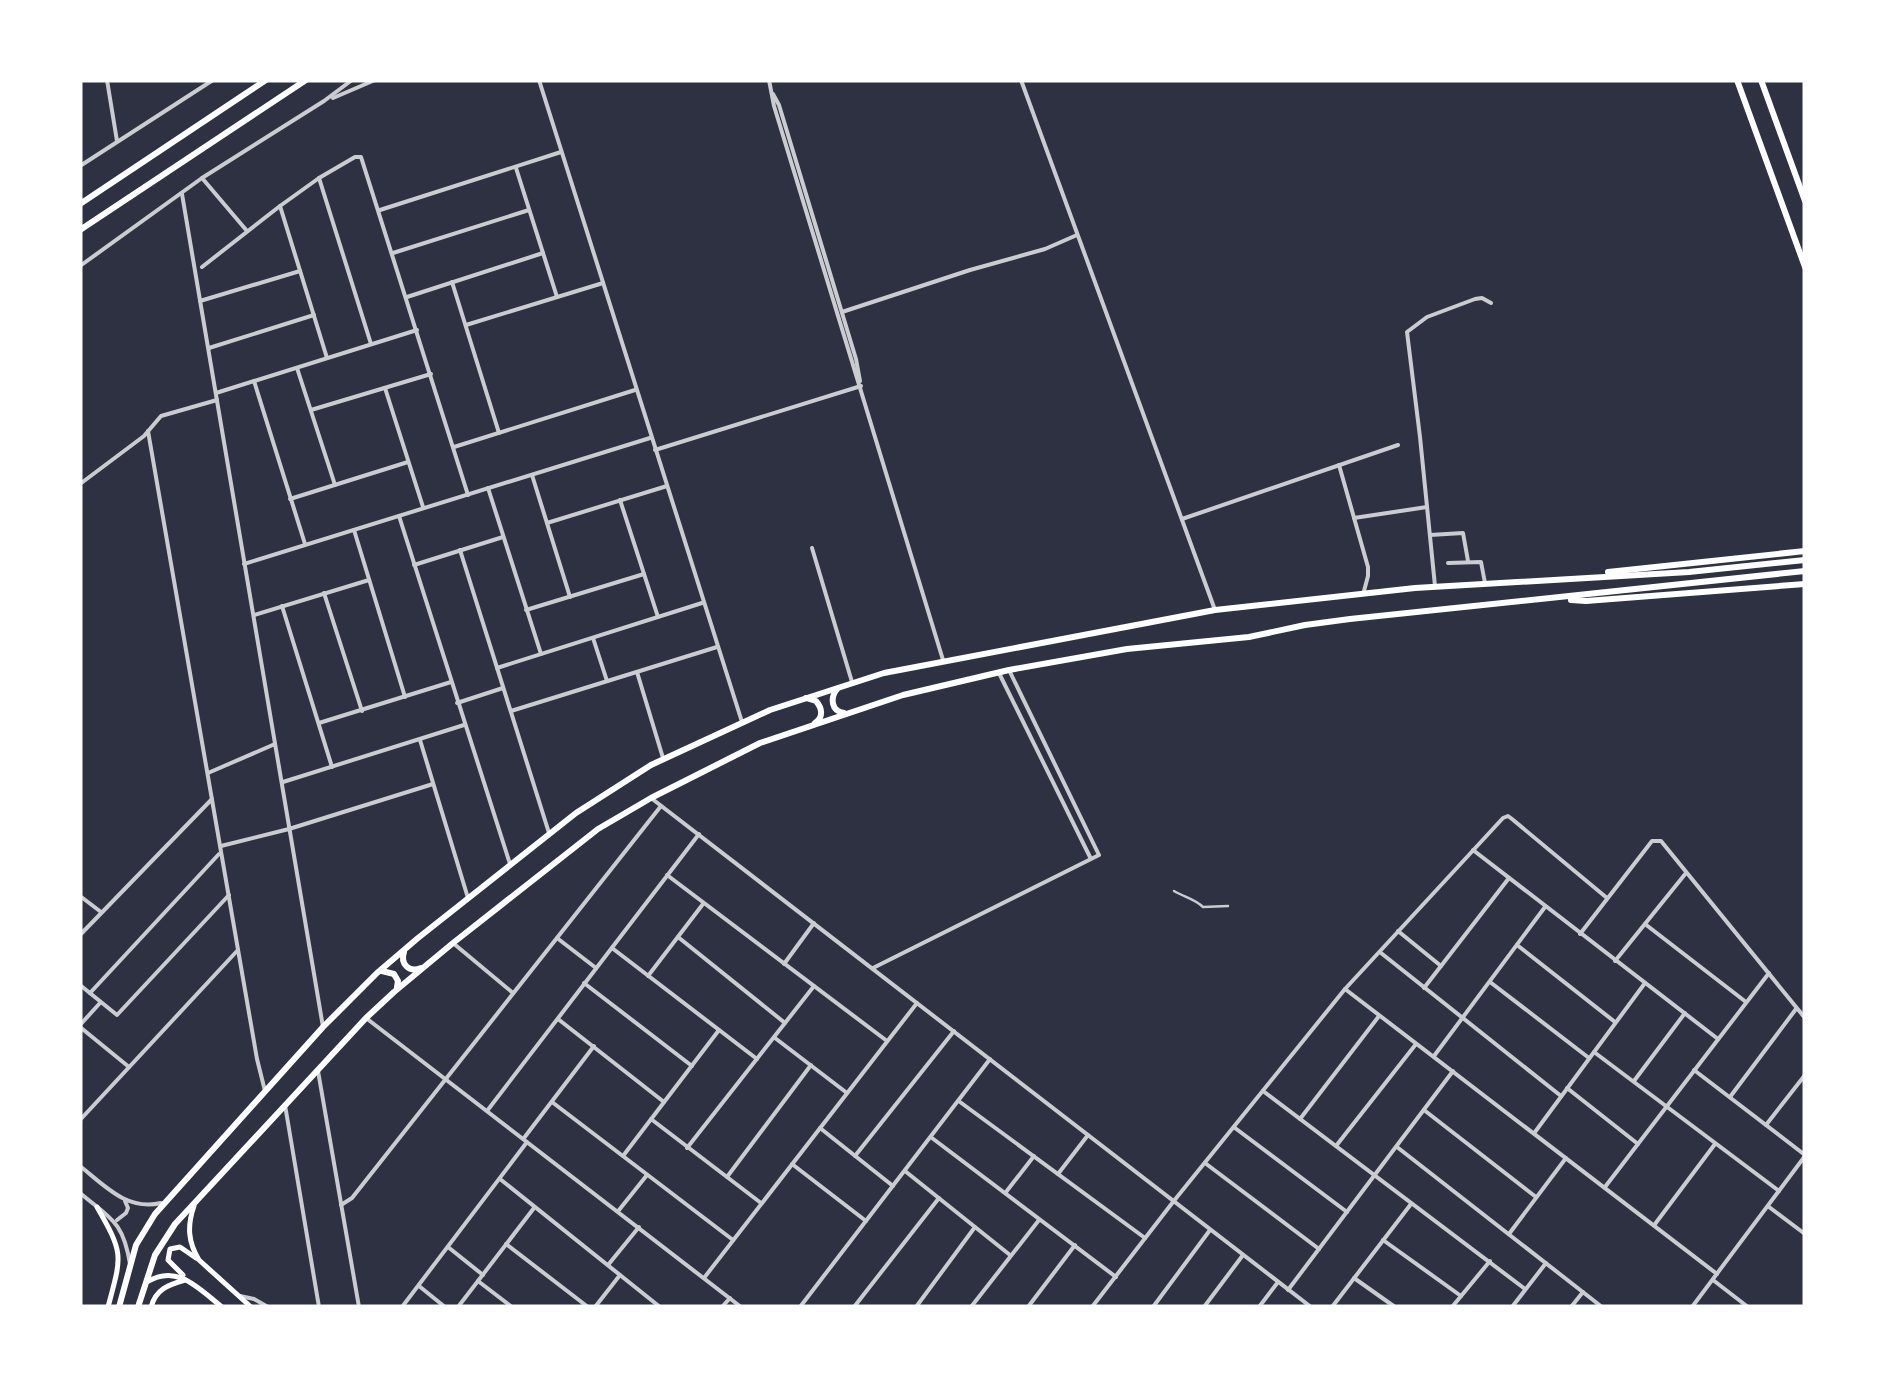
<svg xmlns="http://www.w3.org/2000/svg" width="1885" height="1387" font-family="Barlow,sans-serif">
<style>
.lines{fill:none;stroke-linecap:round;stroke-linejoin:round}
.pedestrian{stroke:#caccd0;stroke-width:2.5}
.minor{stroke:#caccd0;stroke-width:4}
.tertiary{stroke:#caccd0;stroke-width:4}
.secondary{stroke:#fff;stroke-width:5}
.primary{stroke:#fff;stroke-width:5}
.trunk{stroke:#fff;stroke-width:6}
.motorway{stroke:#fff;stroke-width:6}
</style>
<rect width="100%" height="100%" fill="#2d3142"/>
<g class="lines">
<path class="pedestrian" d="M1174,891C1184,897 1195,899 1203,907L1228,906"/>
<g class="minor">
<polyline points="539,80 742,722"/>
<polyline points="516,168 557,297"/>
<polyline points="202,178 247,231"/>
<polyline points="319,178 371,344"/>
<polyline points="182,194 323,1027"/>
<polyline points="280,206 327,358"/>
<polyline points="380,210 561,152"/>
<polyline points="393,253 529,210"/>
<polyline points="202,267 280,206 319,178 355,157 361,157 468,495"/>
<polyline points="452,282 499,433"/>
<polyline points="407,297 543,253"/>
<polyline points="200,301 300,271"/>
<polyline points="842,312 970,270 1045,249 1077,235"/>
<polyline points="466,325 603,283"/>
<polyline points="209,348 314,315"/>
<polyline points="297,368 335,485"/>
<polyline points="254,381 305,544"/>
<polyline points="385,388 423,507"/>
<polyline points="216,393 417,330"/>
<polyline points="311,410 431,374"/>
<polyline points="148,431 257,1059 265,1091"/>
<polyline points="454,447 635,390"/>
<polyline points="655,450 861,386"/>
<polyline points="1339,465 1368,567 1368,576 1364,591"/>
<polyline points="532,475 570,597"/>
<polyline points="80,484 144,436 161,416 217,400"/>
<polyline points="488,488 541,654"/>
<polyline points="290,499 408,462"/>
<polyline points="620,500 658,617"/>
<polyline points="399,516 510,864"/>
<polyline points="1354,518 1427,507"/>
<polyline points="1182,519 1398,445"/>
<polyline points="547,523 667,486"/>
<polyline points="354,530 405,697"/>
<polyline points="1430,535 1463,533 1468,561"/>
<polyline points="812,548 852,682"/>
<polyline points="460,550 549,833"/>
<polyline points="1448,563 1481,562 1485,583"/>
<polyline points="244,564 650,438"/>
<polyline points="414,565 503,537"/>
<polyline points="1435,586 1420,437 1407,332 1427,317 1475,299 1482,298 1491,303"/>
<polyline points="324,593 362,711"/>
<polyline points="282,606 332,767"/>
<polyline points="526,610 644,574"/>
<polyline points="254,615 369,580"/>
<polyline points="593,638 607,681"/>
<polyline points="497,668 702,603"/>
<polyline points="637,672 663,758"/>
<polyline points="999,673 1090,857"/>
<polyline points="457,703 503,688"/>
<polyline points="511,711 717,647"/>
<polyline points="319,723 451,682"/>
<polyline points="420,740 468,898"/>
<polyline points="208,773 275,744"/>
<polyline points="283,782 464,725"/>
<polyline points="221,846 289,829 433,784"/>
<polyline points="1473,850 1718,1039"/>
<polyline points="667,875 887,1041"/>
<polyline points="80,896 101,912"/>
<polyline points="1645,924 1746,1002"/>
<polyline points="1398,931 1441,966"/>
<polyline points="1580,934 1652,841 1661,841 1805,1018"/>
<polyline points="80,935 212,799"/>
<polyline points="678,937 785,1023"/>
<polyline points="557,938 596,968"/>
<polyline points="453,943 513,993"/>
<polyline points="1517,945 1615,1022"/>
<polyline points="612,948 757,1059"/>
<polyline points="1381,953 1561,1096"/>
<polyline points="1615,961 1686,873"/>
<polyline points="784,964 814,923"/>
<polyline points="873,968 1099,855 1009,670"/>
<polyline points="648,976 703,904"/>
<polyline points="1490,982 1589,1058"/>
<polyline points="584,983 692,1066"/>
<polyline points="80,985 117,1015 229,895"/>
<polyline points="1424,988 1509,878"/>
<polyline points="1345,989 1717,1274"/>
<polyline points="90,993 219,854"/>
<polyline points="366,1018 741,1307"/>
<polyline points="558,1019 664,1102"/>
<polyline points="80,1025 100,1003"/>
<polyline points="80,1027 129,1067"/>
<polyline points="775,1038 847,1093"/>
<polyline points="1594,1052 1779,1191"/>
<polyline points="1434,1056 1545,907"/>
<polyline points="1694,1070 1805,1155"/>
<polyline points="318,1071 359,1307"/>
<polyline points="1634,1081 1685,1013"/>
<polyline points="1567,1088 1638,1144"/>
<polyline points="1263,1091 1525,1289"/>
<polyline points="1730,1097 1796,1009"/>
<polyline points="552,1102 733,1240"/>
<polyline points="960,1102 1145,1238"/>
<polyline points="285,1105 319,1307"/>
<polyline points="1424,1110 1536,1197"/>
<polyline points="487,1111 699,834"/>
<polyline points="651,1119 761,1203"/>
<polyline points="1300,1119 1379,1016"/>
<polyline points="80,1120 237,951"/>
<polyline points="1766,1125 1805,1075"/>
<polyline points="820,1128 893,1186"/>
<polyline points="1235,1128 1347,1212"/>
<polyline points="1535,1132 1645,983"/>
<polyline points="524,1138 594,1046"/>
<polyline points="932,1138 1116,1277"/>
<polyline points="1336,1146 1416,1044"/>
<polyline points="1397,1147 1602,1307"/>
<polyline points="687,1148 814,986"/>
<polyline points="623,1156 719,1030"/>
<polyline points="855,1156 954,1031"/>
<polyline points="1205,1163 1319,1249"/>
<polyline points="792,1164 866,1221"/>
<polyline points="905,1171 1010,1255"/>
<polyline points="1058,1174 1088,1135"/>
<polyline points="727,1177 811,1065"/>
<polyline points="500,1179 660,1307"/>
<polyline points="1605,1187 1769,973"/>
<polyline points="1006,1192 1034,1156"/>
<polyline points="341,1205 352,1198 661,806"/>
<polyline points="1769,1207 1805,1234"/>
<polyline points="619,1210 647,1175"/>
<polyline points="1655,1224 1715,1144"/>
<polyline points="1509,1234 1566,1158"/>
<polyline points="1383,1240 1461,1296"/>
<polyline points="506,1244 588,1307"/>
<polyline points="448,1247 483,1275"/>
<polyline points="608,1265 639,1227"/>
<polyline points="704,1278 917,1003"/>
<polyline points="1354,1278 1395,1307"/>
<polyline points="1713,1280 1748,1307"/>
<polyline points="478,1281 512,1307"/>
<polyline points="419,1286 445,1307"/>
<polyline points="1288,1290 1453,1071"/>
<polyline points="240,1296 254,1299 268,1307"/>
<polyline points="402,1307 527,1142"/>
<polyline points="458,1307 534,1208"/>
<polyline points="595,1307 620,1275"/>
<polyline points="722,1307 730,1298"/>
<polyline points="800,1307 990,1059"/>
<polyline points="854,1307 939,1198"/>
<polyline points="916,1307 975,1227"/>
<polyline points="971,1307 1039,1220"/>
<polyline points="1028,1307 1075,1245"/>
<polyline points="1092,1307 1173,1202 1345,989 1503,818 1508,816 1512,819 1607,898"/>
<polyline points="1153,1307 1210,1230"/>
<polyline points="1204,1307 1243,1255"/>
<polyline points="1259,1307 1278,1282"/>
<polyline points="1332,1307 1411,1204"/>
<polyline points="1452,1307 1490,1261"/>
<polyline points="1512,1307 1546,1263"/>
<polyline points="1571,1307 1583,1292"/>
<polyline points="1692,1307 1805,1156"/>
</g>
<g class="tertiary">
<polyline points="107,80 117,141"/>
<polyline points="769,80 774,106 943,660"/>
<polyline points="1021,80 1215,610"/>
<polyline points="773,94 779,105 856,359 860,381"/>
<polyline points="333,98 375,80"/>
<polyline points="80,166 213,80"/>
<polyline points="80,266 202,178 324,101 352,80"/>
<polyline points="651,798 1311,1307"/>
<path d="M80,1166C105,1186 127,1211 161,1203"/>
<path d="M80,1193C111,1219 123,1221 130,1264"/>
<polyline points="117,1220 126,1213 128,1208 125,1201"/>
</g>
<g class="secondary">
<path d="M97,1207C124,1254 122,1255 108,1307"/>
<path d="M151,1307C156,1289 168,1285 185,1280"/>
</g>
<g class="primary">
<path d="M194,1206C187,1226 188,1242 199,1260L251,1307"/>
<polyline points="183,1275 168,1260 170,1249 180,1247 196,1258"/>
<path d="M147,1282C177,1263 199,1289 222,1307"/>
</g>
<g class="trunk">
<polyline points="1737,80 1805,267"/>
<polyline points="1761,80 1805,201"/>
<polyline points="1608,572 1805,551"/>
<polyline points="1571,600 1586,601 1805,584"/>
<path d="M837,689C830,698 831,711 844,713"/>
<path d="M806,698L816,701C822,708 824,717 815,723"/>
<path d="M404,952C400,964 409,973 421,968"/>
<polyline points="382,971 394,974 398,981 397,987"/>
<polyline points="119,1307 136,1245 155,1214 323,1027 377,973 418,938 576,813 651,765 770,710 884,673 1215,610 1415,588 1689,572 1805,560"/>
<polyline points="138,1307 155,1255 175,1224 366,1018 394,992 453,943 598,829 651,798 760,743 903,695 1009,670 1127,649 1249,637 1305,625 1350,619 1805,571"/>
</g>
<g class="motorway">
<polyline points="80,204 266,80"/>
<polyline points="80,230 306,80"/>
</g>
</g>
<rect width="1885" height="1387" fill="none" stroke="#ffffff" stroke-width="165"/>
</svg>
